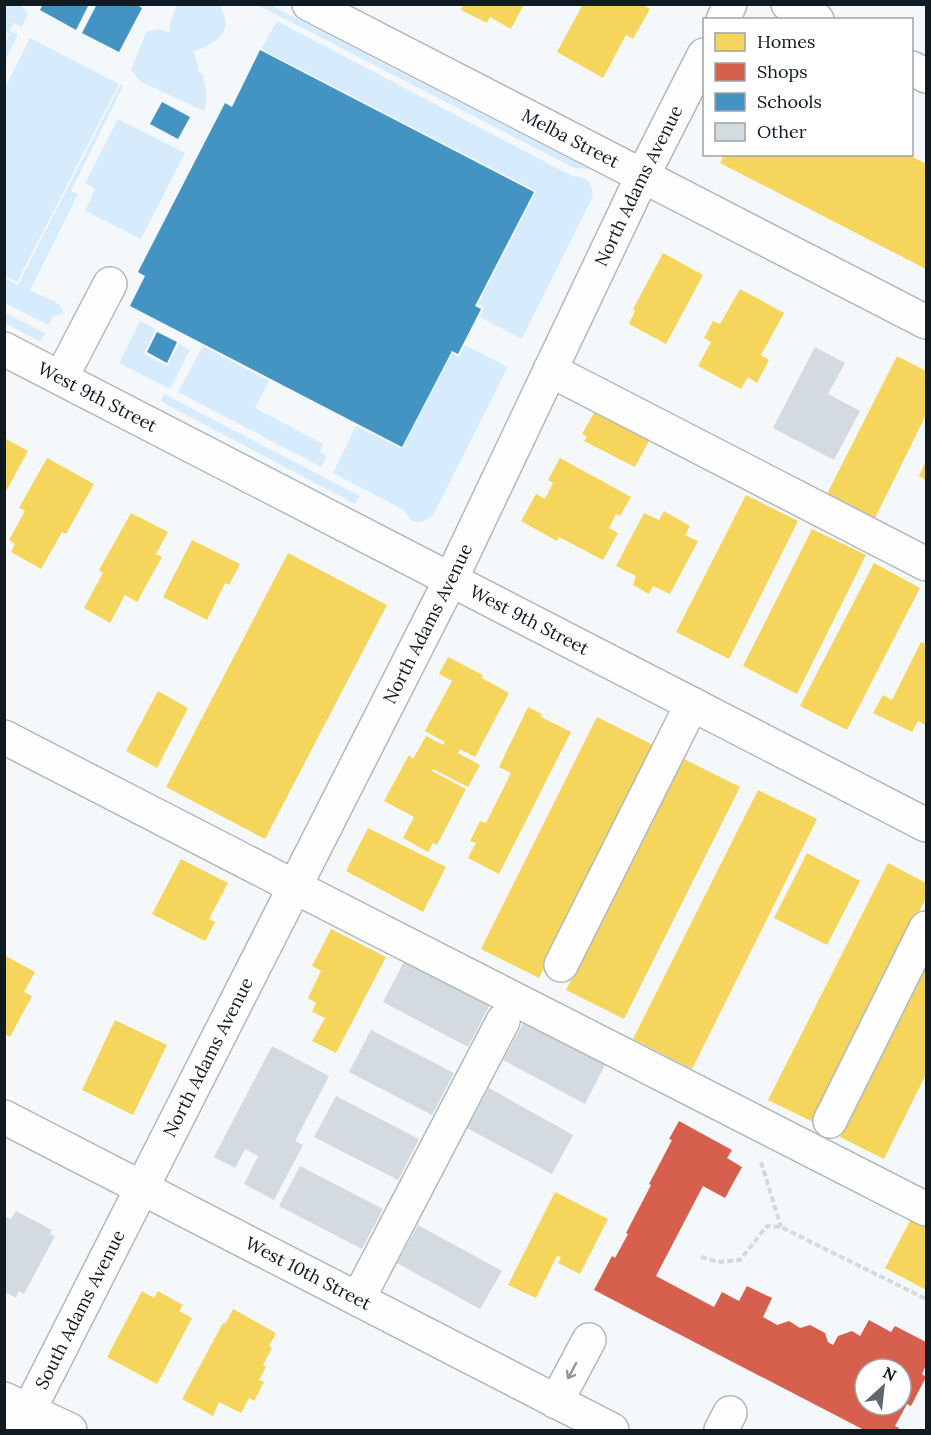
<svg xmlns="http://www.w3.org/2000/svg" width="931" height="1435" font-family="Lora,serif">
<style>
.green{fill:#d6ecfc}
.homes{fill:#f6d55c}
.shops{fill:#d6604d;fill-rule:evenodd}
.schools{fill:#4393c3}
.building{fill:#d3dae0}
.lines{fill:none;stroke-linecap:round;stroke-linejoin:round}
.minor-casing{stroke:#b1b8bc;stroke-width:36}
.path{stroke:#d7d8da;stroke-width:4;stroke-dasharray:6 3;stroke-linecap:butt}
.minor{stroke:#fefefe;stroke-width:33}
.oneway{stroke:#92979b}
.labels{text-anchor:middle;stroke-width:6;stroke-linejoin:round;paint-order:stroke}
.street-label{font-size:18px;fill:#0f1a22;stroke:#fff}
</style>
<rect width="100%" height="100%" fill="#f5f8fa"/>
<g class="green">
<polygon points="5,4 21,5 28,14 22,27 13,23 10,31 18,34 5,61 5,44 10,34 5,31"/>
<path d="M177,4L220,5C221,9 224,14 225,19C229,37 207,48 193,51L198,65V72L202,73C206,84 208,100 204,111L141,82L131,70L146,32L159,29L171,33L169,26Z"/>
<polygon points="258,5 270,5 590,169 574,168"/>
<path d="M277,21L572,176C587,177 592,181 593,196L522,339L480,317L484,307L478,304L536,191L261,49Z"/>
<polygon points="30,38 119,84 17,282 5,276 5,88"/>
<polygon points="121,84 123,86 71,191 78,194 30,290 59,304 64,313 53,316 48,325 5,303 5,278 18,285"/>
<polygon points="118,119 185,153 141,239 85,211 95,189 85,183"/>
<polygon points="4,312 45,333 41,342 5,323"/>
<polygon points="140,321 156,329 144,354 167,366 179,344 190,350 170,389 119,363"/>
<path d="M465,345L508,367L433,515C425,521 420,524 411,521L404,510L333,473L356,426L402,449L452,353L459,357Z"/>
<polygon points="203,346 269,381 255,408 323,444 320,452 327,456 321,467 178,392"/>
<polygon points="164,394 360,496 355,504 160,401"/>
</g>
<g class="homes">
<polygon points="464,4 524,4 511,29 490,17 487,23 461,10"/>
<polygon points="583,4 641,4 650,9 633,39 626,35 603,78 557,52"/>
<polygon points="724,154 907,154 926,164 926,269 720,163"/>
<polygon points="663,253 703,275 666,344 629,324 635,311 633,309"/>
<polygon points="740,289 784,313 761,355 769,360 757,383 748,377 741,389 698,366 711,342 704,338 713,321 720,324"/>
<polygon points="897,356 926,371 926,415 875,518 827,494"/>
<polygon points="595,411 650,439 635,467 584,441 587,437 582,434"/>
<polygon points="4,438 28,451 4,495"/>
<polygon points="47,458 94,484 66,534 62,532 41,569 11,552 15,544 9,540 25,511 19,508"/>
<polygon points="560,458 631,497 620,516 616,514 609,528 618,533 603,560 559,537 557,541 521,521 536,494 545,499 553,483 548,480"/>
<polygon points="926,461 926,480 919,476"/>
<polygon points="746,495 798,521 729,659 676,632"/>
<polygon points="664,511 690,526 685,535 698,541 670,594 653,586 649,594 633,585 636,576 616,566 644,513 659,520"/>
<polygon points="131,513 168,532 156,554 162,557 137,602 125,595 110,623 84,608 103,573 99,570"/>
<polygon points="812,529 866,555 797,694 743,666"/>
<polygon points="192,540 240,564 229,585 225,583 207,620 163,597"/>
<polygon points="288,553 387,605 265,839 166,787"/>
<polygon points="874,563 920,588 847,730 800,706"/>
<polygon points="921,642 926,644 926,725 918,721 912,732 873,713 883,695 892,700"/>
<polygon points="448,657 483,675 482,678 509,693 475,757 460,749 458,753 480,765 468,787 433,769 432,771 466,789 437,845 433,843 428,852 403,838 414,817 384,801 409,755 413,759 426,736 443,745 445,742 425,731 452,681 439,674"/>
<polygon points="158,691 188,708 157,768 126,751"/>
<polygon points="528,707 542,714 541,717 571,732 499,874 468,858 476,843 470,841 480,821 486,823 511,773 499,767"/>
<polygon points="597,717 655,746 539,978 481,949"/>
<polygon points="682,758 740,787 624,1019 566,990"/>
<polygon points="758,790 817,819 692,1069 633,1039"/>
<polygon points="368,828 446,867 423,912 346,871"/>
<polygon points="807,853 860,881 827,945 774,918"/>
<polygon points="181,859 228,883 209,919 215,922 205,941 152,914"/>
<polygon points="888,863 926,883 926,898 813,1122 768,1100"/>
<polygon points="331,929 386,957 336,1053 312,1041 325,1018 312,1012 316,1003 308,998 321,971 312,966"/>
<polygon points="4,955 35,972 24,992 32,996 10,1037 4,1034"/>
<polygon points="926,965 926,1074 884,1159 840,1137"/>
<polygon points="115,1020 167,1045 133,1115 82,1090"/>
<polygon points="555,1192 608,1219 580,1274 558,1263 561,1257 557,1256 536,1298 508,1285"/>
<polygon points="911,1219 926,1227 926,1290 885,1268"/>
<polygon points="142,1291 154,1298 158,1291 183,1305 179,1311 192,1318 157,1384 107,1357"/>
<polygon points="233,1309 276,1333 269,1346 272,1348 263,1365 266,1367 259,1380 264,1382 254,1401 249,1398 241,1413 219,1402 213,1416 182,1399 223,1323 225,1324"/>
</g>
<path class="shops" d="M679,1121L732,1150L727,1158L742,1167L725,1198L703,1186L656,1276L714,1307L722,1292L739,1301L747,1286L772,1298L763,1317L777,1325L789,1321L800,1328L810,1325L825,1333L828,1342L833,1345L838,1336L852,1331L860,1336L869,1320L891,1332L895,1326L926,1342V1365L922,1374L926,1377L911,1406L907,1404L895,1426L899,1428L898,1430H864L594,1290L612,1256L615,1258L628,1234L626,1233L651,1185L649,1184L672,1140L669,1139ZM865,1369H901V1405H865Z"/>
<g class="schools">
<polygon points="43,4 89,4 76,30 40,10"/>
<polygon points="97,4 135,4 142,8 119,52 82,33"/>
<polygon points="260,50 534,192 475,306 481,309 458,354 452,351 402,447 130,306 145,276 138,272 225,103 232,107"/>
<polygon points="162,102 190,117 178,139 150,124"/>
<polygon points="157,332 177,342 167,363 147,352"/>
</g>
<g class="building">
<polygon points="815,347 845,363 828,394 860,411 834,460 773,428"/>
<polygon points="404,962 489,1006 468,1047 383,1002"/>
<polygon points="524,1022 605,1065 585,1104 503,1060"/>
<polygon points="371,1030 454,1073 432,1115 349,1072"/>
<polygon points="272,1046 329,1076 295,1141 303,1145 274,1200 244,1184 258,1156 245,1149 235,1168 214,1157"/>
<polygon points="489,1088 573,1135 552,1174 467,1128"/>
<polygon points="336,1096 419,1139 398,1180 314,1137"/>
<polygon points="300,1166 383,1209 362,1249 279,1206"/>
<polygon points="16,1211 52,1230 50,1234 55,1236 24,1294 19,1291 16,1298 7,1293 4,1298 4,1216 11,1219"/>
<polygon points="418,1225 502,1271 480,1309 397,1263"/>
</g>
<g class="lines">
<g class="minor-casing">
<g id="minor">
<path id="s1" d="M309,4L926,322"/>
<polyline points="788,4 817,20"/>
<polyline points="723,20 730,4"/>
<polyline points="912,68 926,76"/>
<path id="s2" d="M4,349L926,825"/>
<polyline points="550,370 926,564"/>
<polyline points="61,378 110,284"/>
<polyline points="4,737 295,887 926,1209"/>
<polyline points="561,965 692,704"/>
<path id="s3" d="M4,1117L612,1430"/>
<polyline points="830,1121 926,928"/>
<polyline points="358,1299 503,1021"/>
<polyline points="4,1399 70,1430"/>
<polyline points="556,1402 589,1340"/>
<path id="s4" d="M19,1430L451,579L642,177L704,55"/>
<polyline points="721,1430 730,1413"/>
</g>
</g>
<g class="path">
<polyline points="761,1162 781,1227"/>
<polyline points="701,1257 718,1262 740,1260 767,1226 781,1227 926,1299"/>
</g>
<use href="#minor" class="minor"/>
</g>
<defs><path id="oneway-shaft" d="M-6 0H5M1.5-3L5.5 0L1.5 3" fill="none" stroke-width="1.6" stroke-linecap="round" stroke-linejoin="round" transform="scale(1.5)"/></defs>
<use class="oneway" href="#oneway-shaft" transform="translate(572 1371) rotate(118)"/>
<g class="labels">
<g class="street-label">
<text dy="6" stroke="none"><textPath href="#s1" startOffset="294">Melba Street</textPath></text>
<text dy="6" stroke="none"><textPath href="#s4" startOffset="1390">North Adams Avenue</textPath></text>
<text dy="6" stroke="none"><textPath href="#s2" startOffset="105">West 9th Street</textPath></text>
<text dy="6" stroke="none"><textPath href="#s2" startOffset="591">West 9th Street</textPath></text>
<text dy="6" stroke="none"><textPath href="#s4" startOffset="904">North Adams Avenue</textPath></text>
<text dy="6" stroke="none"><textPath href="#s4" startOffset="418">North Adams Avenue</textPath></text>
<text dy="6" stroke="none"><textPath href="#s3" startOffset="342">West 10th Street</textPath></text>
<text dy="6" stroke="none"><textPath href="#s4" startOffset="135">South Adams Avenue</textPath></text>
</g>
</g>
<rect width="931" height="1435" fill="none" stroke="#0f1a22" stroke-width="12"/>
<rect x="703" y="18" width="210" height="138" fill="#ffffff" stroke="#9fa3a7" stroke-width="1.5"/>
<rect x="715" y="33" width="30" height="18" fill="#f6d55c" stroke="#9fa3a7" stroke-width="1.5"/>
<text x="757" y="48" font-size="18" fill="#0f1a22">Homes</text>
<rect x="715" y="63" width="30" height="18" fill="#d6604d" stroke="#9fa3a7" stroke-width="1.5"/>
<text x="757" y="78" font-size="18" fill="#0f1a22">Shops</text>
<rect x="715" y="93" width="30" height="18" fill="#4393c3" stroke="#9fa3a7" stroke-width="1.5"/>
<text x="757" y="108" font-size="18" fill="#0f1a22">Schools</text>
<rect x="715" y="123" width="30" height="18" fill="#d3dae0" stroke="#9fa3a7" stroke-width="1.5"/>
<text x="757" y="138" font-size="18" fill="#0f1a22">Other</text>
<g transform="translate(883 1387) rotate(27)"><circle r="28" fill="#ffffff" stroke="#9fa3a7" stroke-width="1.5"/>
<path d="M0-4.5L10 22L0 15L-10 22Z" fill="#60686e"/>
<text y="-9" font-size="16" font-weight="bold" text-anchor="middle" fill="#0f1a22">N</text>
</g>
</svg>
